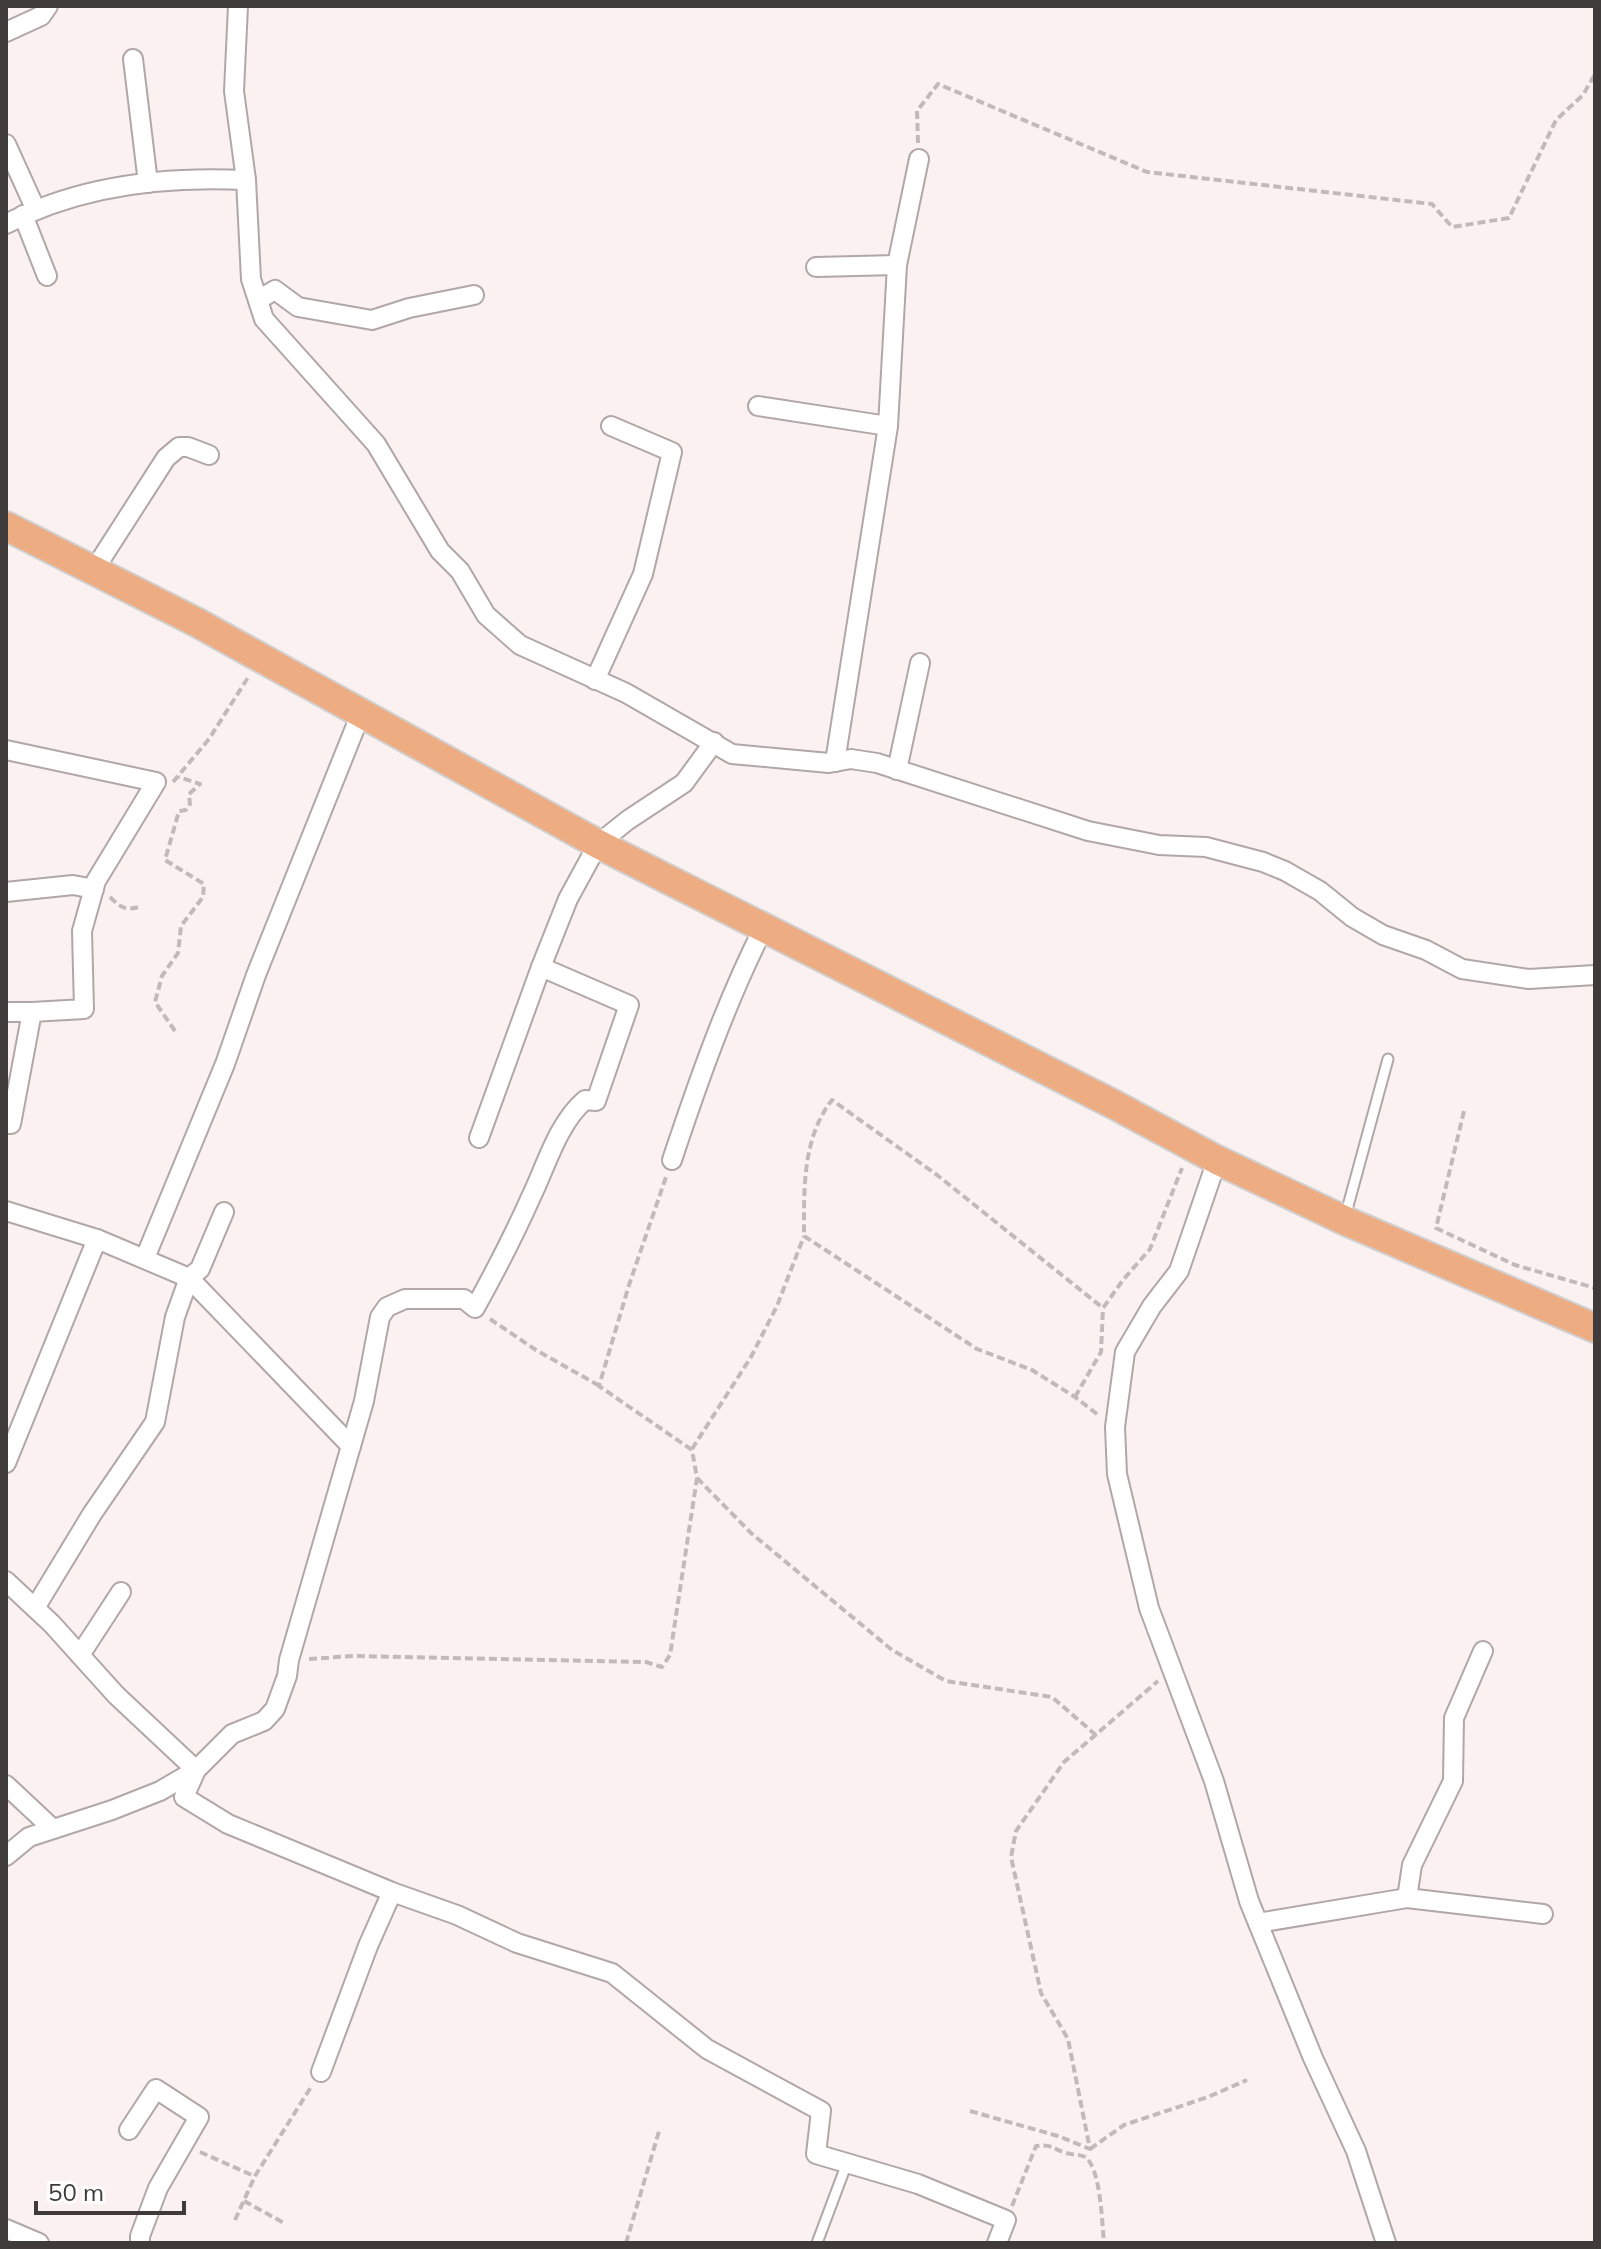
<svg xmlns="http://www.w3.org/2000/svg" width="1601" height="2249" font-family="Mulish,sans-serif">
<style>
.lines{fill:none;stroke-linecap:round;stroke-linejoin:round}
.service-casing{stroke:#b2a7a7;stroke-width:13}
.minor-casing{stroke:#b2a7a7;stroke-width:22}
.trunk-casing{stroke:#d1d0d0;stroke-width:32}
.path{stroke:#c2baba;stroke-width:4;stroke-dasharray:8 4;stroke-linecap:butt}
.service{stroke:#fff;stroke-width:9}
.minor{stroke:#fff;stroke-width:18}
.trunk{stroke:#eeac82;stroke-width:28}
</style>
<rect width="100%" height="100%" fill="#fcf1f1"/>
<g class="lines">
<g class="service-casing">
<g id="service">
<polyline points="1345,1217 1388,1059"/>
<polyline points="817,2243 847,2163"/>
</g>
</g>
<g class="minor-casing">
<g id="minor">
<polyline points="238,6 234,91 246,180 251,279 264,319 376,444 440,551 460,571 486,615 520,645 626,693 732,754 829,763 851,759 877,763 1088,831 1159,845 1206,847 1263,862 1285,871 1320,891 1352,917 1383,935 1426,950 1462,969 1529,979 1595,975"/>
<polyline points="6,32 41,16 48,6"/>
<polyline points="133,59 148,183"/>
<polyline points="6,144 35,208"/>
<polyline points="23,215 47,276"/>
<path d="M6,224C80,185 164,176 246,180"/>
<polyline points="816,267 897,265"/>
<polyline points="258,300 275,290 298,307 372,320 409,308 474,295"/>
<polyline points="758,406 888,426"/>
<polyline points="94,570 166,458 179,447 188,447 209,455"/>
<polyline points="595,680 643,574 672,452 611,426"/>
<polyline points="6,750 156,782 96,881 82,931 84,1009 32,1012 11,1124 6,1124"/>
<polyline points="835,762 888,426 897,265 919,159"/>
<polyline points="897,770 920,663"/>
<polyline points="6,892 73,885 94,889"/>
<polyline points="6,1012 32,1012"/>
<polyline points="479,1138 541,967 568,899 598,844 628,820 684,783 714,742"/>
<path d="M672,1160C698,1082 726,1002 763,929"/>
<polyline points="1217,1160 1179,1271 1152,1306 1125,1352 1115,1427 1117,1474 1149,1608 1214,1781 1249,1901 1313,2058 1356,2151 1386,2243"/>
<polyline points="6,1211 97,1239 189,1278 351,1446"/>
<polyline points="145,1258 225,1064 256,975 361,713"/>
<polyline points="6,1463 97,1239"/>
<polyline points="6,1581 52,1624 116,1695 196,1770"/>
<polyline points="35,1608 92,1514 155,1422 175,1317 189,1278 200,1269 224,1212"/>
<polyline points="80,1655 121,1592"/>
<polyline points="196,1770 184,1797 228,1824 392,1892 457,1915 517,1943 612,1973 707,2049 821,2111 816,2154 918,2184 1006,2220 997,2243"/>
<polyline points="6,1785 53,1829"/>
<path d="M6,1856L29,1837L112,1810L160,1791L196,1770L232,1734L264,1721L275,1709L287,1676L289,1660L364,1401L380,1317L387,1307L405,1299H464L475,1308C495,1272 514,1235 531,1197C546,1166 558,1123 585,1100L596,1101L629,1005L541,967"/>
<polyline points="1407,1898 1412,1865 1453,1781 1454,1718 1483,1651"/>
<polyline points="1258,1923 1407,1898 1543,1914"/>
<polyline points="321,2072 368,1946 392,1892"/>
<polyline points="129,2130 156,2089 199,2117 158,2188 140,2236 140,2243"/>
<polyline points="6,2229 39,2243"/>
</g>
</g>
<g class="trunk-casing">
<polyline id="trunk" points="6,526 196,622 598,844 1115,1105 1217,1160 1348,1222 1595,1328"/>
</g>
<g class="path">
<polyline points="918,143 917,111 938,84 1147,172 1432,204 1452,227 1509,218 1556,120 1583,95 1595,74"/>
<polyline points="173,782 209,739 249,676"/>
<path d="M110,897C120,907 125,911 139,907"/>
<polyline points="175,1031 155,1002 162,976 178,953 181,926 203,897 204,884 165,860 179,811 186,810 190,804 189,794 200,784 179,777"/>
<polyline points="1464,1111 1436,1228 1515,1265 1595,1288"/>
<polyline points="490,1319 536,1350 598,1385"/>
<polyline points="1075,1397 1101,1352 1103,1308"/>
<path d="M1097,1414L1075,1397L1032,1370L977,1349L804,1236C804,1191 802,1138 832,1100L937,1175L1103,1308L1123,1280L1150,1249L1182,1168"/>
<polyline points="692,1449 751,1357 777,1306 804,1236"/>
<polyline points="697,1478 751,1533 892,1650 946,1681 1052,1697 1097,1736"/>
<polyline points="309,1659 353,1656 646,1662 662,1667 670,1655 697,1478 692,1450 599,1386 629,1285 666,1177"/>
<polyline points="970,2111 1058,2136 1090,2149 1068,2039 1041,1993 1011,1857 1016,1831 1064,1762 1158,1681"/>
<polyline points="1090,2149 1124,2125 1208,2097 1247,2080"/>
<polyline points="200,2152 254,2176"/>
<polyline points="244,2201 284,2223"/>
<path d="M1012,2206L1036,2146C1052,2144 1053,2149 1066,2153C1073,2155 1079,2154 1085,2157C1101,2168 1102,2224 1104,2243"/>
<polyline points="235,2220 255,2176 311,2087"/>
<polyline points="626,2243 660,2128"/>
</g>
<use href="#service" class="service"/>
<use href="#minor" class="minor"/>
<use href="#trunk" class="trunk"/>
</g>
<rect width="1601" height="2249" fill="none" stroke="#3f3b3b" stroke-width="16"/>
<path d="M36 2201v12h148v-12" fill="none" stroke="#3f3b3b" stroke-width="4"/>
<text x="48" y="2201" font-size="24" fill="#3f3b3b" stroke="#ffffff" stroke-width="6" paint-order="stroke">50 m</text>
</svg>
